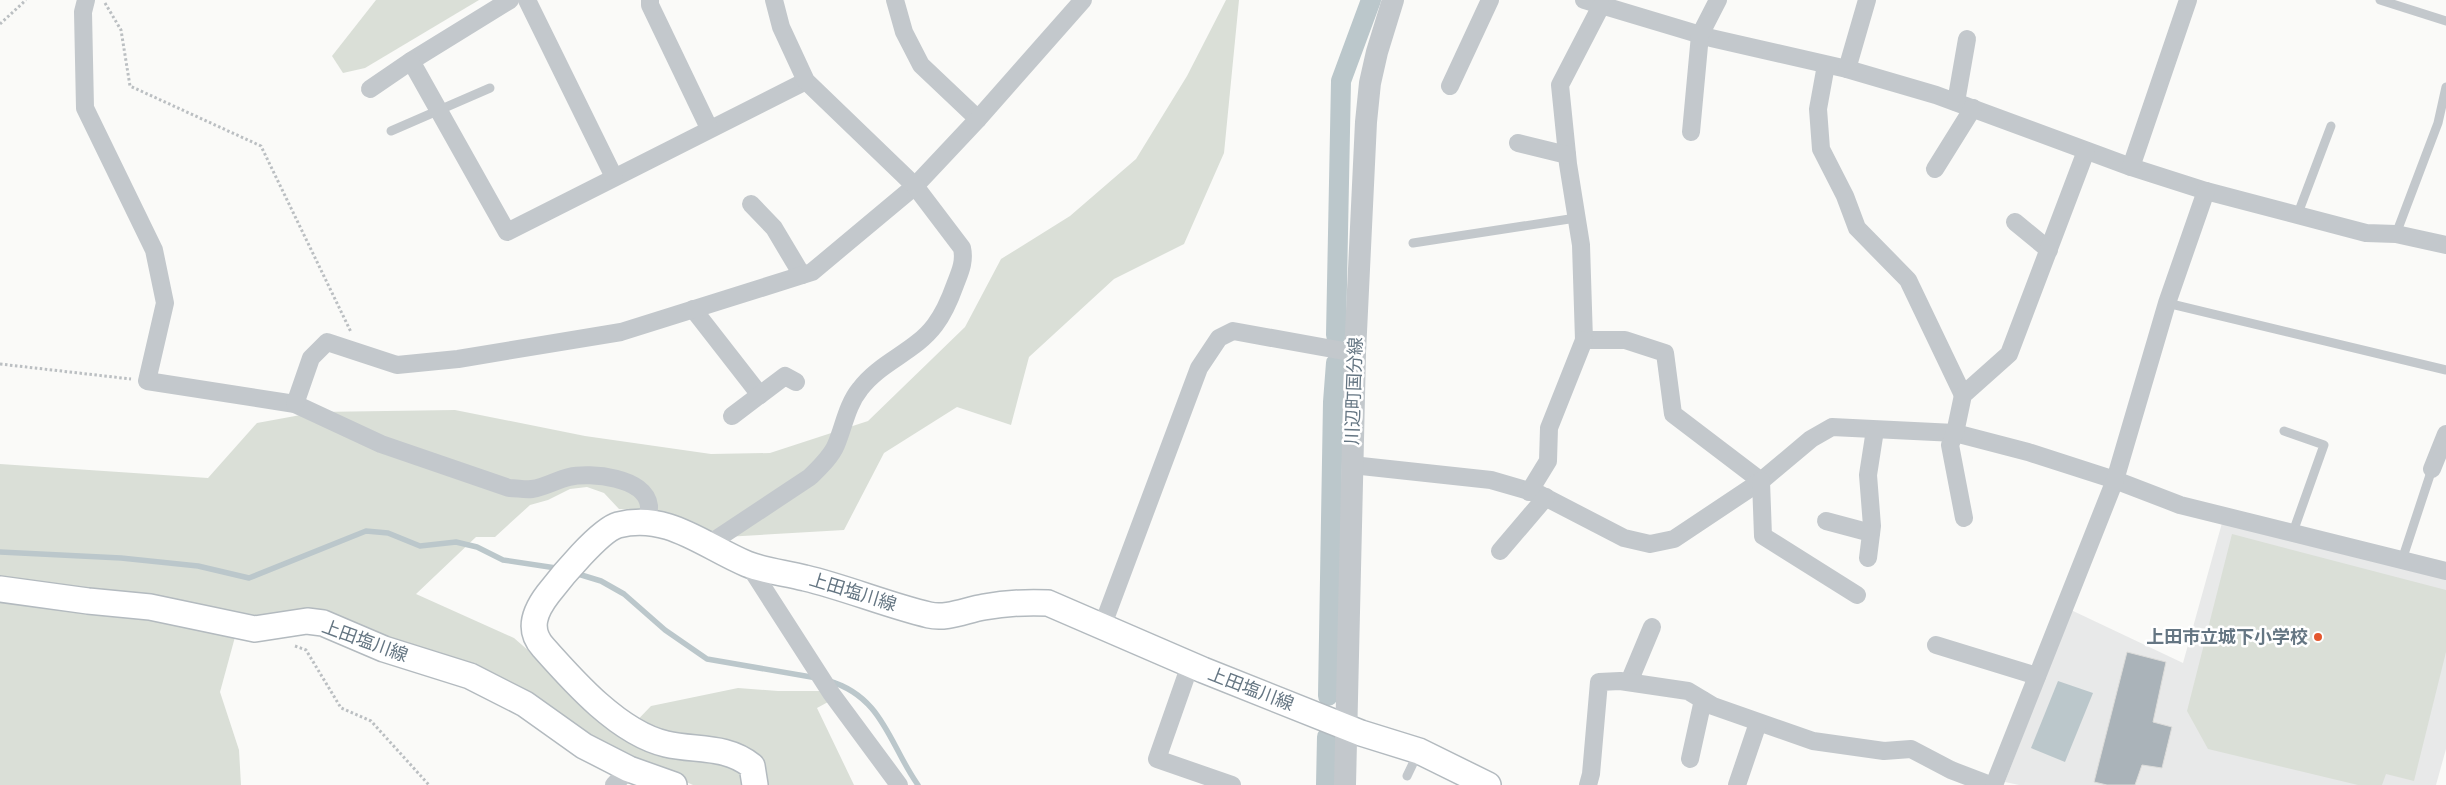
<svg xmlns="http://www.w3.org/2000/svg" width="2446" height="785" font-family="Lato,'Noto Sans JP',sans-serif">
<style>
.built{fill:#e8e9e9}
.green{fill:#dadfd7}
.water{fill:#bbc7cb}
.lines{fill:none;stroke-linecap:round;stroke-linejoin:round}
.stream{stroke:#bbc7cb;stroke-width:5.5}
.canal{stroke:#bbc7cb;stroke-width:20}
.building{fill:#aab3b9;stroke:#dcdcda}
.secondary-casing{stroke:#b3babf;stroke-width:28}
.path{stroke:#bbbfc2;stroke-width:3;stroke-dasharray:2.5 2.5;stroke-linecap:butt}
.service{stroke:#c3c8cc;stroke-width:9}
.minor{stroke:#c3c8cc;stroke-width:18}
.tertiary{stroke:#c3c8cc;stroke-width:22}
.secondary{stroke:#fff;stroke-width:25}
.poi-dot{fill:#e4572e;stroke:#fff;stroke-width:2}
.labels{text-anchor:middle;stroke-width:5;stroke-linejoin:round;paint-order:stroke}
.street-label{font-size:18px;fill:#657683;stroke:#fff}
.poi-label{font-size:18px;font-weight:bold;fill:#657683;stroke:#fff;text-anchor:end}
</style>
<rect width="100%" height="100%" fill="#fafaf8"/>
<polygon class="built" points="2222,523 2446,579 2446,749 2436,785 2019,785 2005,782 2071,610 2183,663"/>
<g class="green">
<polygon points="376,0 479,0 365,68 343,73 332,56"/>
<polygon points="1226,0 1239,0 1224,153 1184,244 1114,279 1029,357 1011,425 957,407 884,453 844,530 725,537 641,510 619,509 604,493 587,487 570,489 548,500 530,505 495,537 476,537 416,594 514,638 624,734 651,706 738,688 778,691 822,691 828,702 817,708 854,785 693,785 385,645 0,583 0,464 208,478 257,423 317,412 455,410 585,436 711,454 770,453 868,421 965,327 1001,259 1070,216 1136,159 1187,76"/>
<polygon points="2232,534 2446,590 2446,652 2414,781 2386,774 2382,785 2358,785 2208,749 2187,711"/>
<polygon points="0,596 151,613 235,637 220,692 239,750 241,785 0,785"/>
</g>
<polygon class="water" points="2058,681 2093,693 2065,762 2031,748"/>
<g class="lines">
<g class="stream">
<polyline points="0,552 121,558 198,566 249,578 366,531 388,533 420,546 456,542 477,547 503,560 556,568"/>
<polyline points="578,574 601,581 624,594 665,630 707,659 817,678"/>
<path d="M829,681C883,697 889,744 918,785"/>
</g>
<g class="canal">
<polyline points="1336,335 1341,81 1371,0"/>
<polyline points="1328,696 1333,402 1336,363"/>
<polyline points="1326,785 1327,737"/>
</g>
</g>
<polygon class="building" points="2127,652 2166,662 2153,722 2172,727 2162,768 2142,765 2135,785 2107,785 2094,782"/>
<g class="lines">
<g class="secondary-casing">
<g id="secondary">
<polyline points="0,589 88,601 150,607 255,629 307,621 323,623 384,649 470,676 525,704 584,746 629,769 674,785"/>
<path d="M755,785L752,766C726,745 696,751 666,744C619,733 574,682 543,647C527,629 535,611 548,594C561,577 600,530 618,525C667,512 704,546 747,564C764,571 786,573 805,578C847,588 887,605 929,615C947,619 966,610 984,607C1006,603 1026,602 1048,603L1203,670L1361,733L1419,751L1488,785"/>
</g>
</g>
<g class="path">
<polyline points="105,3 121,30 130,86 261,146 351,332"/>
<polyline points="0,24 26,0"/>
<polyline points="0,364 131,379"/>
<polyline points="295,646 306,650 341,708 371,721 429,785"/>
</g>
<g class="service">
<polyline points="2380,0 2446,21"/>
<polyline points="391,131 490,88"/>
<polyline points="2297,216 2331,126"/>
<polyline points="2396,234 2438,123 2446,87"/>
<polyline points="1413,243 1576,218"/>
<polyline points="2167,303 2446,370"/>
<polyline points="2284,431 2324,445 2293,532"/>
<polyline points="2402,560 2432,469"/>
<polyline points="1407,776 1418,753"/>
</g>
<g class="minor">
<path d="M86,0L83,12L85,108L154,250L165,303L147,381L295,404L381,444L509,488C517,488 525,490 532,489C546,487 556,480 569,477C590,472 646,477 649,506C649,511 648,517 647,522"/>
<polyline points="510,0 411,61 507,232 806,81"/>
<polyline points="527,0 614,177"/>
<polyline points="650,0 650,5 709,128"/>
<polyline points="895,0 904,32 921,65 978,119"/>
<polyline points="1584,0 1711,38 1847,69 1936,95 2131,167 2206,191 2366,233 2396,234 2446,245"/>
<polyline points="1601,6 1560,85 1568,164 1581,245 1584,340 1625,340 1665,353 1673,414 1761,481 1811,439 1832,427 1955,433 2028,452 2115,480 2180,505 2446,571"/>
<polyline points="1826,65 1818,109 1821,149 1845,196 1857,228 1908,280 1963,395"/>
<polyline points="1847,69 1867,0"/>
<polyline points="1450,86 1490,0"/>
<polyline points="370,89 411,61"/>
<polyline points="1956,102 1967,39"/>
<polyline points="1691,132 1700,35 1718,0"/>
<polyline points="1518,143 1567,155"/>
<polyline points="2131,167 2188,0"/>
<polyline points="1935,169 1973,108"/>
<polyline points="751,204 774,228 802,275"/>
<polyline points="2015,222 2049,250"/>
<polyline points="693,309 760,395"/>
<polyline points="295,404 311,358 327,342 397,365 458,359 621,332 812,272 915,186 978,119 1083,0"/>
<polyline points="732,416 785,376 796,382"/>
<polyline points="1352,465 1491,480 1539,494 1624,538 1650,544 1674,539 1761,481"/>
<polyline points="2432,469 2446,434"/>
<polyline points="1761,481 1763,536 1857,595"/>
<polyline points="1529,492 1548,461 1549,428 1584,340"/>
<polyline points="1964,518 1950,445 1955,433 1963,395 2009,354 2086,151"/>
<polyline points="1826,521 1871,533"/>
<path d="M709,544L810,477C819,468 831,457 836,445C844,426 847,405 860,389C880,362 915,352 935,325C944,313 950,299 955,285C960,272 965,262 962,248L915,186L806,81L781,27L774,0"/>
<polyline points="1500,551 1546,497"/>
<polyline points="1868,558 1872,526 1868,475 1875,430"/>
<polyline points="748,564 831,693 899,785"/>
<polyline points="1102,627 1199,368 1219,338 1233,331 1355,353"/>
<polyline points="1936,645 2037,676"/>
<polyline points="1190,665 1157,759 1232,785"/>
<polyline points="1629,682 1652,627"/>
<polyline points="1690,759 1703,700"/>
<polyline points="614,785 629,769"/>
<polyline points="1588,785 1591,774 1599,682 1620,681 1688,691 1713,706 1813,741 1884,751 1911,749 1951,770 1990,785"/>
<polyline points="1737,785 1758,723"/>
<polyline points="1994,785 2115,480 2167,303 2206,191"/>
</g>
<polyline class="tertiary" points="1345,785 1355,353 1366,122 1370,83 1377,52 1393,0"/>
<use href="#secondary" class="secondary"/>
</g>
<circle class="poi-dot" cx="2318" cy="637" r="5"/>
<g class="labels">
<g class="street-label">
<text transform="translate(1354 391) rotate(-88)" y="6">川辺町国分線</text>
<text transform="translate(853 592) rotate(17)" y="6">上田塩川線</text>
<text transform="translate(365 641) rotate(20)" y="6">上田塩川線</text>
<text transform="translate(1251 689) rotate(21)" y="6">上田塩川線</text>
</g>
<g class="poi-label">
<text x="2308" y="643">上田市立城下小学校</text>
</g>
</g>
</svg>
